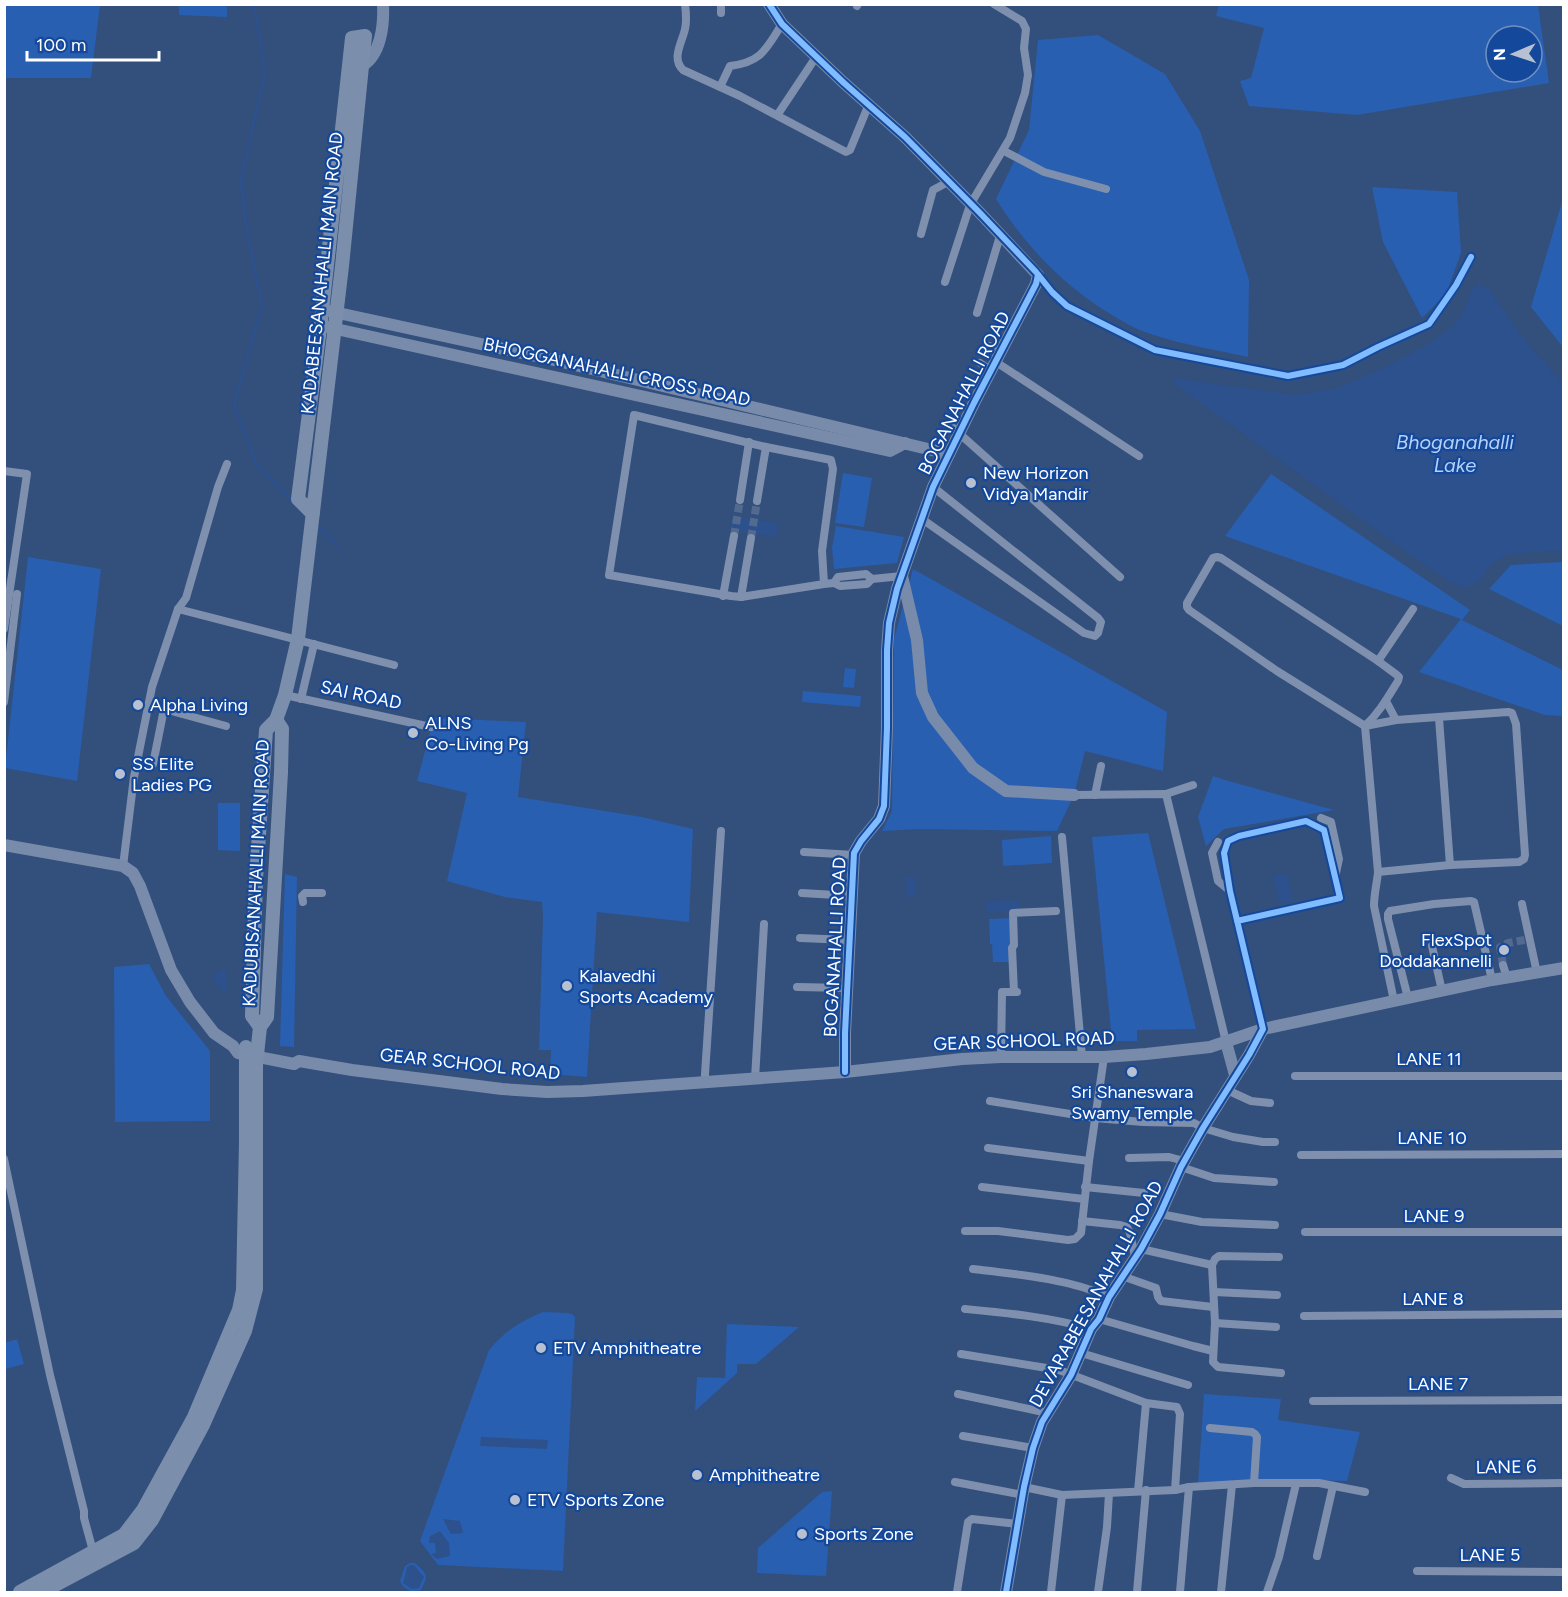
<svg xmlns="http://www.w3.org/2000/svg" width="1568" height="1597" font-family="Figtree,sans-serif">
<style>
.green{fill:#295fb1;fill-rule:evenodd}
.water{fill:#2c518d}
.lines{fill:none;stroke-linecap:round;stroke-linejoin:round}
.stream{stroke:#2c518d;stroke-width:3}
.street-tunnel{stroke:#526990;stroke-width:8;stroke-dasharray:8 4;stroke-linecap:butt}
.street{stroke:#7e90ae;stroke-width:8}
.secondary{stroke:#798baa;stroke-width:12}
.primary{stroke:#7b8fac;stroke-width:14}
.cycleway-casing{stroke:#14489b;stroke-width:10}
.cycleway{stroke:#80bcff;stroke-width:6}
.poi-dot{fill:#b8c1d1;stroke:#14489b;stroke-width:2}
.labels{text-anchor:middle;stroke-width:4.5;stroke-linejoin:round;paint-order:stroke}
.street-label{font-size:18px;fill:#fff;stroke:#14489b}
.poi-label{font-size:18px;fill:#fff;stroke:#14489b;text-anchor:start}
.water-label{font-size:20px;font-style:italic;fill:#b6d1fa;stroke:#14489b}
</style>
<rect width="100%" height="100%" fill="#334f7c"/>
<g class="green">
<polygon points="5,4 100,5 91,78 5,78"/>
<polygon points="179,5 227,5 227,17 179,15"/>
<path d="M1219,5H1538L1549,83L1357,115L1249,106L1240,81L1251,78L1264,28L1216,16ZM1496,36H1532V72H1496Z"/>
<path d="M1098,35L1165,74L1200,131L1249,280L1248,357C1217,350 1184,345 1154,335C1139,331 1125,323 1112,315C1064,286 1026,247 996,199L1029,130L1038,40Z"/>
<polygon points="1372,187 1457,192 1461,253 1446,294 1422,318 1383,242"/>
<polygon points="1562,202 1563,202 1563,347 1531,307"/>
<polygon points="843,473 872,478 864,527 835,523"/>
<polygon points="1271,474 1470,610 1462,620 1563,670 1563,716 1545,715 1419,672 1461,619 1225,536"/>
<polygon points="836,526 904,537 897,563 834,569 832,548"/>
<polygon points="28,557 101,569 77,781 5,768"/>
<polygon points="1563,562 1563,626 1489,589 1511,565"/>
<polygon points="913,569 1167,712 1163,771 1085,751 1074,795 1057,831 922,829 882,831 892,811 894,639"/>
<polygon points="845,668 856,669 854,688 843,687"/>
<polygon points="803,691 861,696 860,707 802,702"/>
<polygon points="434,718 526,722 518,797 642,817 693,829 689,922 597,912 587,1077 550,1074 551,1050 539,1050 543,917 542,902 505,897 447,881 467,793 417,781"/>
<polygon points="1213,776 1225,780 1334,810 1224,829 1206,846 1198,817"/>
<polygon points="218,803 240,803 240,851 218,850"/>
<polygon points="1148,833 1196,1029 1137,1030 1137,1041 1112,1041 1092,837"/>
<polygon points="1051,836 1052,863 1003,866 1002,840"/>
<polygon points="285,874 297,877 294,1047 280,1046"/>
<polygon points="1012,918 1011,962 993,962 992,944 990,944 989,919"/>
<polygon points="149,964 166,996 210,1051 210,1121 115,1122 114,967"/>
<path d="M543,1312L568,1313L572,1314L575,1317L563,1571L438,1565L420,1541L489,1350C505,1331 519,1322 543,1312Z"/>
<polygon points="727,1324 799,1327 756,1364 737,1364 737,1373 695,1411 697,1377 725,1378"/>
<polygon points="17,1339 24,1364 5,1369 5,1343"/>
<polygon points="1204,1394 1281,1399 1278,1420 1360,1432 1347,1481 1279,1479 1198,1484"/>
<polygon points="832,1491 826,1576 757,1573 758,1548 822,1492"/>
<path d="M410,1563H415C427,1574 429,1575 421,1590C412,1593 404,1590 400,1581L405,1566Z"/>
</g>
<g class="water">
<polygon points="1476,285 1482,285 1488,288 1530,347 1563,383 1564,550 1508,554 1489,566 1479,581 1465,588 1451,582 1429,568 1173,383 1174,378 1294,395 1338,388 1390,365 1430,343 1453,326 1464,310 1471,291"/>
<polygon points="732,516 778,523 776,537 730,530"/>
<polygon points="1287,873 1293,901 1279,903 1273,876"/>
<polygon points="906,877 915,877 916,896 907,897"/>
<polygon points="1010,900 1010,901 1020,901 1020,911 987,913 986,901"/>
<polygon points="226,969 227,991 223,993 212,977 220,970"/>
<path d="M661,974V983L657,987L658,999L656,1009L652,1006L653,1003L649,998C648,992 652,989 651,983H645L646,977L649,975Z"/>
<polygon points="481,1437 548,1440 547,1449 480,1446"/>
<polygon points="443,1519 460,1521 463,1533 451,1534"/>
<polygon points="440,1531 449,1543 450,1556 437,1559 431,1554 436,1553 435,1543 429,1543 430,1536"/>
<polygon points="411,1565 414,1565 424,1577 419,1588 412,1589 403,1583 407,1567"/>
</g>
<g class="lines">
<g class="stream">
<polyline points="253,4 259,32 265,74 241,179 247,232 262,305 234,404 256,464 293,501"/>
<polyline points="317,526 337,546"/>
</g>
<g class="street-tunnel">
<polyline points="734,536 740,500"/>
<polyline points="751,538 757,501"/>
<polyline points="1503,965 1500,947 1508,943 1530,939"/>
</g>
<g class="street">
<path d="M685,4C686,12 687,21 685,29C682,43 671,58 683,70L740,96L846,152L850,150L869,104"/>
<polyline points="857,6 858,4"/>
<polyline points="721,13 721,4"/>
<path d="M720,87L730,66C762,62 766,49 782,24"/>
<polyline points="778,114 816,57"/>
<polyline points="1004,151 1044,172 1106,189"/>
<polyline points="921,234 933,190 948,182"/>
<polyline points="1038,275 1052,292 1067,306 1155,350 1288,376 1343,365 1378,347 1429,324 1456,285 1471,257"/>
<polyline points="945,282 970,205 1010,138 1025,93 1028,75 1024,48 1026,29 1022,21 994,4"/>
<polyline points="977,313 1000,236"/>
<polyline points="989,346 1001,353"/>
<polyline points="996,362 1139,456"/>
<polyline points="980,363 992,371"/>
<polyline points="952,427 1120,577"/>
<polyline points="4,471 27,474 4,629"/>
<polyline points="740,500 749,442"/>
<polyline points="757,501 766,447"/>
<polyline points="922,519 1084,633 1095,636 1098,633 1101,622 1098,618 933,487"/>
<path d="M1217,557L1221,558L1378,661L1397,675L1399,677L1398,681C1388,697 1379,713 1365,726L1277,671L1189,610L1187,607V603L1213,558Z"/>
<polyline points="834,583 840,586 867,584 872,579 902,576"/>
<polyline points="824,584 822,551 833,469 831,460 766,447 634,415 609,575 731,596 741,597 824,584 834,583 838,577 866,574 872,579"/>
<polyline points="723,596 734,536"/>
<polyline points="741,597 751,538"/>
<polyline points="178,609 394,665"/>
<polyline points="1378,661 1413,609"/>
<polyline points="285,695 431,727"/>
<polyline points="301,699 314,644"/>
<polyline points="1386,701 1396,720"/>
<polyline points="4,702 17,594"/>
<polyline points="1439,718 1450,865"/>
<polyline points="153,764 164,709 226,726"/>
<polyline points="1166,794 1193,785"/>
<polyline points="1074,795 1166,794 1226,1042"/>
<polyline points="1095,795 1101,766"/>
<polyline points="1321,818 1331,822 1339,859 1336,873"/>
<polyline points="1062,837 1082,1057"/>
<polyline points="1218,842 1212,853 1218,881 1230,891"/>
<polyline points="804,852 854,855"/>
<polyline points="123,866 134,777 152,687 178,609 186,598 218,487 227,464"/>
<path d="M1378,872L1365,726L1396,720L1508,712L1512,713L1516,724L1525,855L1524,859L1519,862L1450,865L1378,872C1377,883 1374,894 1374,906L1394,1001"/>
<polyline points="802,893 852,896"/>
<polyline points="303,902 302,896 305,893 322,893"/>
<polyline points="1522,904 1537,973"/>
<polyline points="1237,921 1340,898 1324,830 1306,821 1239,836 1228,841 1224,853 1230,891 1263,1029"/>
<polyline points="800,938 849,940"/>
<polyline points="1432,946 1442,991"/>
<polyline points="1503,965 1507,978"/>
<polyline points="797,987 847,988"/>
<polyline points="1014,992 1012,948 1014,945 1013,913 1056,911"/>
<polyline points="1408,998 1388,919 1388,914 1390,911 1434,904 1471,901 1474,902 1492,980"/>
<polyline points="1001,1057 1002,992 1017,992"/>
<polyline points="1295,1076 1564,1076"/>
<polyline points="755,1079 764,924"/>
<polyline points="705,1083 705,1074 721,831"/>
<polyline points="1227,1090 1251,1101 1270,1103"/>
<polyline points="990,1101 1095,1118 1143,1122 1194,1123 1203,1128 1233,1137 1263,1142 1275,1142"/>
<polyline points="988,1148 1089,1161"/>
<polyline points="1301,1155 1564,1154"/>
<polyline points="1129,1158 1169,1157 1184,1161"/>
<polyline points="4,1159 50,1375 84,1511 84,1518 93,1551"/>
<polyline points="1181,1167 1214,1178 1274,1182"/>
<polyline points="982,1187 1084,1199"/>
<polyline points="1085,1187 1144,1193"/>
<polyline points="1160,1214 1202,1222 1275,1225"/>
<polyline points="1082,1221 1120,1225 1127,1227 1130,1233 1135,1257"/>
<polyline points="965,1231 998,1231 1068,1240 1075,1239 1081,1233 1089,1161 1104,1057"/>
<polyline points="1305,1232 1564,1232"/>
<polyline points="1141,1249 1212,1265"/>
<polyline points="1279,1257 1219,1256 1215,1259 1212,1265 1215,1323 1213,1362 1218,1367 1281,1373"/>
<path d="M973,1269C1016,1274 1070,1279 1109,1297"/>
<polyline points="1122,1276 1156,1288 1158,1297 1161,1301 1213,1307"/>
<polyline points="1214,1292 1277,1295"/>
<path d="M965,1309C1007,1313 1050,1317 1091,1329"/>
<polyline points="1304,1316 1564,1314"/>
<polyline points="1099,1319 1193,1346 1213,1351"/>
<polyline points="1215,1323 1276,1327"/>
<polyline points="1081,1353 1188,1385"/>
<polyline points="961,1354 1059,1370 1146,1403 1177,1407 1180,1414 1175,1490"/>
<polyline points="958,1394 1048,1413"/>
<polyline points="1313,1401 1564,1400"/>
<polyline points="1210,1428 1252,1432 1255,1434 1257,1437 1254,1483"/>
<polyline points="963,1436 1033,1448"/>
<polyline points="1451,1478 1464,1484 1564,1483"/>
<polyline points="955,1482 1023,1495"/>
<polyline points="1024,1487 1062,1495 1175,1490 1189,1487 1254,1483 1319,1483 1365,1492"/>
<polyline points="1138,1491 1146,1403"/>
<polyline points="1317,1556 1333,1486"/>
<polyline points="1417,1571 1564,1572"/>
<polyline points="957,1592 968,1522 972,1519 1018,1524"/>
<polyline points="1051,1592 1062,1495"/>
<polyline points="1098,1592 1107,1527 1109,1493"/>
<polyline points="1137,1592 1146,1490"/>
<polyline points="1180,1592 1189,1487"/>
<polyline points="1221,1592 1232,1485"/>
<polyline points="1267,1592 1279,1557 1296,1484"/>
</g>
<g class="secondary">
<polyline points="769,4 782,24 844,83 905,137 980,213 1038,275 1036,284 974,403 933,487 897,589 889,623 887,650 887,728 884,806 879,819 861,841 854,853 845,1033 845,1072"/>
<path d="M362,66C381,55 384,25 383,4"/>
<polyline points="329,311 554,360 949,454"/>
<polyline points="327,327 890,451 905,443"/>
<polyline points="902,576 917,640 922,693 933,717 973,768 1006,791 1074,795"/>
<polyline points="4,845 123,866 133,873 140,886 171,970 190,1002 214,1033 233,1046 238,1053 294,1064 299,1061 352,1070 502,1089 547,1092 583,1091 845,1072 962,1059 1001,1057 1104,1057 1146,1054 1210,1047 1263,1029 1492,980 1564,968"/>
<polyline points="1226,1042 1235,1075"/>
<polyline points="1006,1592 1024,1487 1033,1448 1042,1422 1071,1375 1091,1329 1099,1319 1109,1297 1141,1249 1160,1214 1181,1167 1203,1128 1249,1055 1263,1029"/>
</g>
<g class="primary">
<polyline points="260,1027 252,1016 256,879 266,730 276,720 285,695 298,639 342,266 365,36 352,38 321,320 298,499 313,514"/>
<polyline points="20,1592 124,1535 143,1510 194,1417 239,1310 243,1290 246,1141 246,1047"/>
<polyline points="42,1592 134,1543 152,1520 203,1425 245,1331 256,1289 256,1064 260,1027 267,1017 281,772 282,729 276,720"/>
</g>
<g class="cycleway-casing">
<g id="cycleway">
<polyline points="769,4 782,24 844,83 905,137 980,213 1036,272 1052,292 1067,306 1155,350 1288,376 1343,365 1378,347 1429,324 1456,285 1471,257"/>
<polyline points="845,1072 845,1033 854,853 861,841 879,819 884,806 887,728 887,650 889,623 897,589 933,487 974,403 1036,284 1038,275"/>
<polyline points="1006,1592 1024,1487 1033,1448 1042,1422 1071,1375 1091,1329 1099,1319 1109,1297 1141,1249 1160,1214 1181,1167 1203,1128 1249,1055 1263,1029 1230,891 1224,853 1228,841 1239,836 1306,821 1324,830 1340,898 1237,921"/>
</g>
</g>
<use href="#cycleway" class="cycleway"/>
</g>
<g class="poi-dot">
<circle cx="971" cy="483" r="6"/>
<circle cx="138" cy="705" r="6"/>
<circle cx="413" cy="733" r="6"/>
<circle cx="120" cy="774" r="6"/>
<circle cx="1504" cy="950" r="6"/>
<circle cx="567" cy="986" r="6"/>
<circle cx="1132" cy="1072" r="6"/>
<circle cx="541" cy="1348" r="6"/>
<circle cx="697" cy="1475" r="6"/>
<circle cx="515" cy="1500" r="6"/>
<circle cx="802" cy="1534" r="6"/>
</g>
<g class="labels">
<g class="street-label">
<text transform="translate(322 273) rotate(-84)" y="6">KADABEESANAHALLI MAIN ROAD</text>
<text transform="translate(617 372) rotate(12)" y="6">BHOGGANAHALLI CROSS ROAD</text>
<text transform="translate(964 393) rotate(-63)" y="6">BOGANAHALLI ROAD</text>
<text transform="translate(361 695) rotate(12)" y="6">SAI ROAD</text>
<text transform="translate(256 873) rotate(-87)" y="6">KADUBISANAHALLI MAIN ROAD</text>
<text transform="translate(835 947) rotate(-87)" y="6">BOGANAHALLI ROAD</text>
<text transform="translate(1024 1041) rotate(-2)" y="6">GEAR SCHOOL ROAD</text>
<text x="1429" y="1065">LANE 11</text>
<text transform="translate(470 1064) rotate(6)" y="6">GEAR SCHOOL ROAD</text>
<text x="1432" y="1144">LANE 10</text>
<text x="1434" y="1222">LANE 9</text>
<text transform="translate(1096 1294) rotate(-61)" y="6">DEVARABEESANAHALLI ROAD</text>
<text x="1433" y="1305">LANE 8</text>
<text x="1438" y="1390">LANE 7</text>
<text transform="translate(1506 1467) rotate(-1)" y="6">LANE 6</text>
<text x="1490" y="1561">LANE 5</text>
</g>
<g class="poi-label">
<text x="983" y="479">New Horizon<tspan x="983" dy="21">Vidya Mandir</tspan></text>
<text x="150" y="711">Alpha Living</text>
<text x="425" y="729">ALNS<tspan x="425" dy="21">Co-Living Pg</tspan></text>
<text x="132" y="770">SS Elite<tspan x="132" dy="21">Ladies PG</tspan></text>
<text x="1492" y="946" text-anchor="end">FlexSpot<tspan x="1492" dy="21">Doddakannelli</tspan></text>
<text x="579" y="982">Kalavedhi<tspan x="579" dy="21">Sports Academy</tspan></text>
<text x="1132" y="1098" text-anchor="middle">Sri Shaneswara<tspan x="1132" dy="21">Swamy Temple</tspan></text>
<text x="553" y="1354">ETV Amphitheatre</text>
<text x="709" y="1481">Amphitheatre</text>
<text x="527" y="1506">ETV Sports Zone</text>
<text x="814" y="1540">Sports Zone</text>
</g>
<g class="water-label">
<text x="1455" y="449">Bhoganahalli<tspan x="1455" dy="23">Lake</tspan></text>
</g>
</g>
<rect width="1568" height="1597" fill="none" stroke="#ffffff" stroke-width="12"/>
<g transform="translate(1514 54) rotate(268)"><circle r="28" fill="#14489b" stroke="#7291c3" stroke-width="1.5"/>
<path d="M0-4.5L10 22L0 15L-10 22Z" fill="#b8c1d1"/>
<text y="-9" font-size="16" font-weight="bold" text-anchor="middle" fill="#ffffff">N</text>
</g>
<path d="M27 51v9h132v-9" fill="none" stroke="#ffffff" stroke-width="3"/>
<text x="36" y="51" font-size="18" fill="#ffffff" stroke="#14489b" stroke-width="4.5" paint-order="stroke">100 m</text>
</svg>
